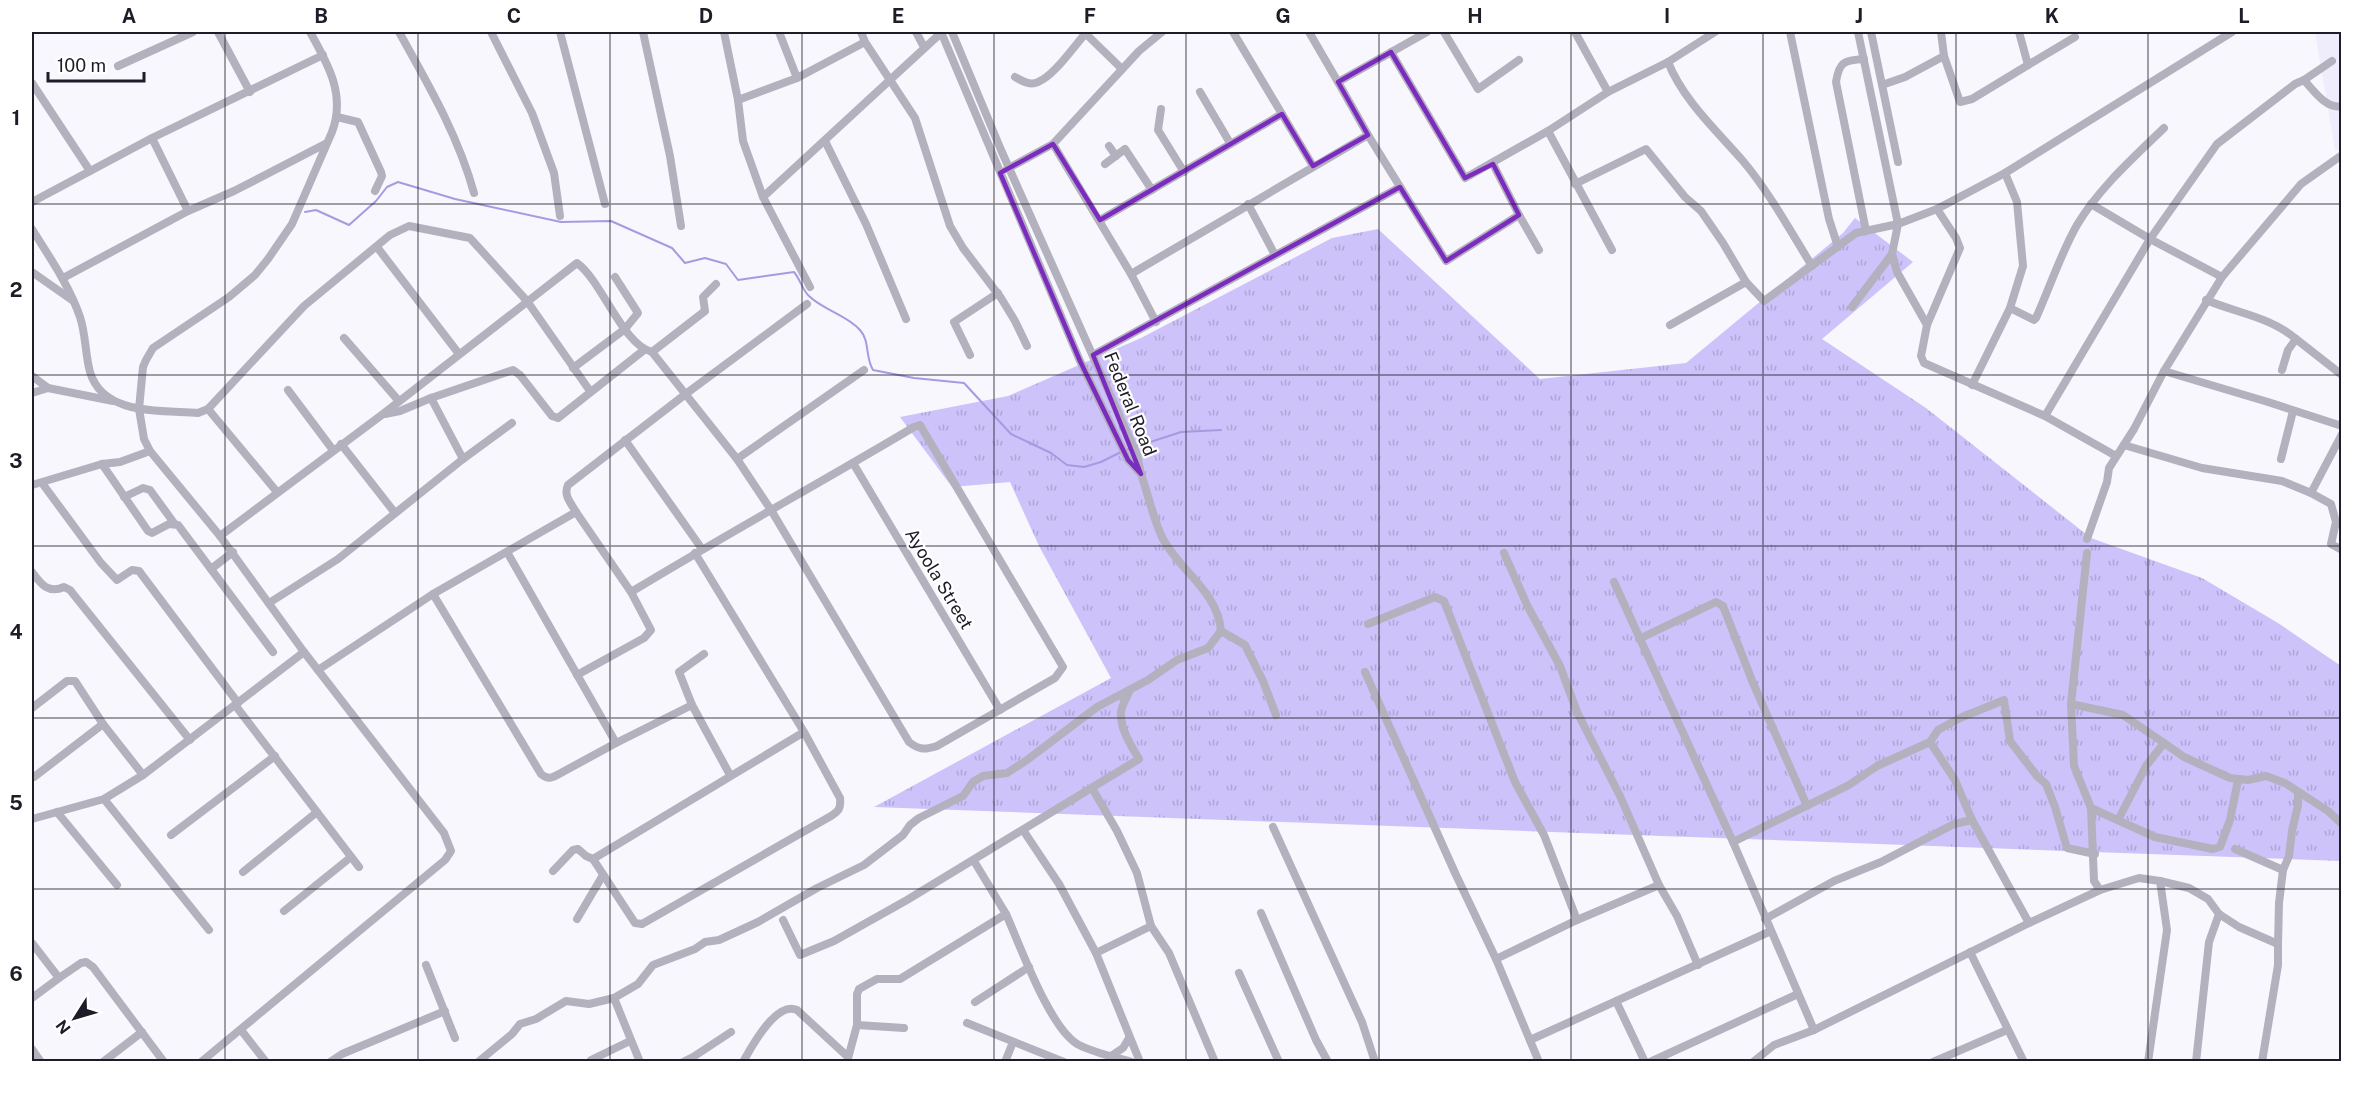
<svg xmlns="http://www.w3.org/2000/svg" width="2373" height="1093" font-family="'Public Sans',sans-serif">
<style>
.built{fill:#efecfb}
.grass{fill:url(#grass-tufts)}
.lines{fill:none;stroke-linecap:round;stroke-linejoin:round}
.stream{stroke:#a999e1;stroke-width:2}
.minor{stroke:#b4b1be;stroke-width:8}
.marked{fill:none;stroke:#7b2cbf;stroke-width:4.5;stroke-linejoin:round}
.grid{fill:none;stroke:#1e1c26;stroke-width:1.5;stroke-opacity:0.55}
.labels{text-anchor:middle;stroke-width:4.5;stroke-linejoin:round;paint-order:stroke}
.street-label{font-size:18px;fill:#1e1c26;stroke:#fff}
.neatline{fill:none;stroke:#1e1c26;stroke-width:2}
.grid-label{font-size:20px;text-anchor:middle;font-weight:bold;fill:#1e1c26}
</style>
<defs>
<pattern id="grass-tufts" width="24" height="20" patternUnits="userSpaceOnUse" patternTransform="scale(1.5)"><rect width="24" height="20" fill="#cdc2fa"/><path d="M3 7l-1-3M5 7V3M7 7l1-3M15 17l-1-3M17 17v-4M19 17l1-3" fill="none" stroke="#b0a6d6"/></pattern>
</defs>
<rect width="100%" height="100%" fill="#f8f7fd"/>
<polygon class="built" points="2315,32 2341,32 2341,150 2335,150"/>
<polygon class="grass" points="1855,218 1913,262 1822,339 1926,408 2091,538 2202,578 2278,623 2341,666 2341,861 874,807 1111,678 1039,546 1010,482 952,487 900,417 1008,396 1141,338 1332,238 1378,229 1540,379 1686,363 1843,233"/>
<g class="lines">
<g class="stream">
<path d="M305,212L316,210L349,225L376,201L387,187L398,182L455,199L561,222L611,221L672,248L685,263L705,258L726,264L738,280L794,272C800,279 803,291 809,296C823,310 847,315 860,330C870,341 865,357 873,370L914,378L964,383L1011,434L1051,453L1067,465L1084,467L1101,462L1121,452"/>
<polyline points="1126,450 1181,432 1221,430"/>
</g>
<g class="minor">
<polyline points="218,32 250,92"/>
<path d="M399,32C428,84 458,135 474,193"/>
<polyline points="491,32 532,113 554,173 560,216"/>
<polyline points="560,32 605,204"/>
<polyline points="643,32 670,156 681,226"/>
<polyline points="724,32 738,100 743,141 763,197 942,32"/>
<polyline points="779,32 797,78"/>
<polyline points="861,32 865,42 915,118 950,226 963,248 1001,298 1015,321 1027,346"/>
<polyline points="916,32 924,47"/>
<polyline points="941,32 1080,361 1128,460 1141,474 1137,455 1001,150 952,32"/>
<polyline points="1084,32 1122,69"/>
<polyline points="1233,32 1313,166"/>
<polyline points="1309,32 1338,82 1427,32"/>
<polyline points="1444,32 1478,89 1519,60"/>
<polyline points="1575,32 1608,92"/>
<polyline points="1790,32 1829,219 1838,247"/>
<polyline points="1858,32 1898,224 1937,209 2005,173 2232,32"/>
<polyline points="1871,32 1898,162"/>
<polyline points="1941,32 1944,56 1960,102 1972,99 2028,65 2019,32"/>
<polyline points="1391,52 1465,178 1548,131 1608,92 1668,62 1715,32"/>
<path d="M1864,59C1844,60 1839,62 1836,82L1866,231"/>
<path d="M1668,62C1683,100 1717,131 1743,161C1769,192 1791,232 1812,266"/>
<polyline points="2028,65 2075,37"/>
<polyline points="118,66 193,32"/>
<path d="M1015,77C1022,81 1030,86 1038,82C1054,76 1074,46 1086,33"/>
<polyline points="2304,80 2332,61"/>
<polyline points="1338,82 1368,135 1446,261 1519,215 1493,164"/>
<polyline points="32,83 90,171"/>
<polyline points="1882,85 1905,77 1944,56"/>
<polyline points="1200,92 1230,143"/>
<polyline points="738,100 797,78 865,42"/>
<polyline points="1161,109 1158,130 1184,172"/>
<polyline points="337,117 358,122 381,172 382,176 375,191"/>
<polyline points="1548,131 1612,250"/>
<polyline points="152,138 188,211"/>
<polyline points="825,141 866,224 906,319"/>
<polyline points="1109,146 1116,156"/>
<polyline points="1105,164 1125,149 1152,190"/>
<polyline points="1007,169 1053,144"/>
<polyline points="1575,184 1646,149 1685,197 1701,211 1723,243 1746,282 1670,325"/>
<polyline points="763,197 810,287"/>
<polyline points="32,202 152,138 323,55"/>
<polyline points="1248,204 1275,255"/>
<polyline points="2091,204 2150,239 2222,277"/>
<polyline points="1519,215 1539,250"/>
<polyline points="1100,220 1282,114"/>
<path d="M32,229C50,258 69,285 80,317C86,335 85,354 90,372C103,416 162,410 198,413L208,409L304,306L390,235L409,226L470,238L527,301L590,391"/>
<polyline points="377,247 459,354"/>
<polyline points="32,272 72,300"/>
<polyline points="1131,274 1368,135"/>
<polyline points="63,278 188,211 234,191 325,144"/>
<path d="M1746,282L1764,301L1856,233L1898,224L1892,254L1897,272L1927,325L1921,356L1924,363L2045,416L2150,239L2217,144L2295,84L2304,80C2313,90 2327,110 2342,106"/>
<path d="M2206,300C2237,313 2271,317 2296,339L2288,350L2282,370"/>
<polyline points="1852,307 1892,254"/>
<path d="M2010,308L2034,320L2036,318C2050,287 2061,253 2077,225C2099,188 2134,157 2164,128"/>
<polyline points="1156,322 1131,274 1053,144 1139,51 1162,32"/>
<polyline points="1927,325 1960,248 1956,238 1937,209"/>
<polyline points="344,338 398,400"/>
<polyline points="2296,339 2342,375"/>
<polyline points="652,352 705,311 703,297 716,284"/>
<polyline points="970,355 954,322 998,293"/>
<polyline points="1093,355 1400,187"/>
<polyline points="573,368 625,329 638,313 615,277"/>
<polyline points="2164,371 2268,402 2342,426"/>
<polyline points="32,376 48,388 113,401"/>
<polyline points="1972,385 2010,308 2023,266 2017,202 2005,173"/>
<polyline points="288,390 333,450"/>
<polyline points="32,393 48,388"/>
<polyline points="431,398 463,459"/>
<polyline points="208,409 277,492"/>
<polyline points="385,414 400,411 431,398 513,370 520,375 552,416 558,418 644,350"/>
<polyline points="2045,416 2116,456"/>
<polyline points="625,440 702,549"/>
<polyline points="341,444 395,513"/>
<polyline points="2124,445 2202,468 2282,481 2311,493 2342,434"/>
<polyline points="737,459 864,370"/>
<polyline points="2281,459 2293,411"/>
<polyline points="853,463 1000,710"/>
<polyline points="102,464 148,531 152,533 169,524 178,525 273,652"/>
<path d="M1141,474C1148,494 1153,518 1162,537C1179,571 1218,591 1221,631"/>
<polyline points="42,483 101,563 117,580 132,570 139,571 238,703"/>
<polyline points="32,485 102,464 120,462 150,451"/>
<polyline points="2311,493 2331,504 2336,522 2331,544 2342,550"/>
<polyline points="124,497 143,488 150,490 174,523"/>
<polyline points="576,512 631,592 651,630 644,638 577,675"/>
<path d="M220,536L383,414L577,263C602,281 622,344 652,352L737,459L771,510L909,742C919,750 925,750 937,746L1055,678L1063,667L920,425L914,427C820,483 725,535 631,592"/>
<polyline points="2087,539 2107,482 2109,468 2134,429 2164,371 2222,277 2301,184 2342,155"/>
<polyline points="507,552 616,743"/>
<path d="M695,553L804,732L840,798C841,808 839,811 831,816L642,924L635,923L593,859L804,732"/>
<polyline points="1504,553 1528,607 1560,666 1577,712 1620,796 1659,885 1677,916 1698,965"/>
<polyline points="2087,553 2071,704 2074,766 2091,808 2094,881 2100,890 2139,878 2160,881 2167,930 2148,1062"/>
<polyline points="211,569 233,552"/>
<path d="M32,572C41,584 48,594 64,587L70,590L190,740"/>
<polyline points="1614,582 1733,842 1814,1030"/>
<path d="M433,594L541,774C548,780 552,778 559,774L616,743L692,705L730,775"/>
<polyline points="269,603 338,559 463,459 512,423"/>
<polyline points="1368,624 1435,597 1444,601 1515,782 1544,835 1577,920"/>
<polyline points="1639,639 1716,602 1723,606 1753,683 1807,806"/>
<path d="M318,670L433,594L576,512C571,503 563,495 568,485L687,393L807,304"/>
<polyline points="1365,672 1456,875 1496,959 1539,1062"/>
<polyline points="2071,704 2123,715 2164,743"/>
<polyline points="235,705 359,867"/>
<polyline points="692,705 679,672 704,654"/>
<polyline points="32,708 67,681 75,681 103,724 143,775"/>
<polyline points="1930,742 1955,780 1972,820 2029,923"/>
<polyline points="34,777 103,724"/>
<polyline points="1092,788 1117,831 1137,873 1151,926 1169,953 1215,1062"/>
<polyline points="104,799 209,930"/>
<polyline points="2091,808 2155,837 2213,849 2220,847 2230,820 2238,780"/>
<polyline points="57,812 117,885"/>
<polyline points="32,819 104,799 143,775 304,652"/>
<polyline points="2118,820 2146,766 2164,743 2184,757 2230,778 2248,780 2266,776 2285,783 2328,811 2342,824"/>
<polyline points="1273,827 1362,1022 1375,1062"/>
<polyline points="1023,830 1059,884 1096,953 1140,1062"/>
<polyline points="171,835 275,756"/>
<polyline points="1733,842 1849,785 1877,766 1930,742 1938,730 1960,718 2004,700 2010,741 2037,776 2046,784 2055,807 2067,848 2095,854"/>
<polyline points="2235,849 2283,870"/>
<polyline points="974,861 1006,914"/>
<polyline points="553,871 573,850 578,849 586,856 593,859"/>
<polyline points="243,872 317,812"/>
<polyline points="2160,881 2189,888 2208,899 2219,914 2239,927 2278,944 2278,965 2262,1062"/>
<polyline points="284,911 351,857"/>
<polyline points="1261,913 1316,1040 1328,1062"/>
<polyline points="577,919 603,875"/>
<polyline points="1765,919 1834,881 1881,862 1954,824 1972,820"/>
<path d="M783,920L800,955L834,941L907,900L1139,759C1131,746 1120,728 1121,713C1121,706 1127,697 1130,690"/>
<polyline points="32,943 59,978 81,963 86,962 93,967 164,1062"/>
<polyline points="2278,944 2279,903 2283,870 2289,856 2292,831 2298,805 2298,792"/>
<polyline points="1970,952 2024,1062"/>
<polyline points="1096,953 1151,926"/>
<polyline points="1496,959 1577,920 1659,885"/>
<polyline points="426,965 455,1038"/>
<polyline points="1239,973 1279,1062"/>
<polyline points="32,998 59,978"/>
<polyline points="614,998 640,1062"/>
<polyline points="1616,1001 1645,1062"/>
<polyline points="975,1002 1029,967"/>
<polyline points="967,1023 1064,1062"/>
<polyline points="857,1025 904,1028"/>
<polyline points="241,1030 266,1062"/>
<polyline points="1530,1040 1771,931"/>
<polyline points="32,1049 41,1062"/>
<polyline points="1111,1056 1123,1048 1129,1038"/>
<polyline points="591,1060 630,1041"/>
<polyline points="103,1062 142,1032"/>
<path d="M201,1062L445,860L451,851L444,833L304,652L220,536L150,451L144,439L139,409L143,367L146,360L153,348L229,297L255,275L268,259L292,224L332,132C346,95 328,64 310,32"/>
<polyline points="330,1062 342,1054 445,1011"/>
<polyline points="478,1062 512,1034 520,1024 536,1019 566,1001 589,1004 614,998 638,984 653,965 695,949 705,942 719,940 758,922 817,888 864,865 903,835 910,825 919,818 963,796 973,782 983,776 1007,773 1027,760 1097,707 1148,680 1177,660 1208,648 1221,631 1245,645 1263,681 1276,715"/>
<polyline points="683,1062 693,1057 731,1032"/>
<path d="M743,1062C752,1046 776,1001 797,1010L848,1057"/>
<path d="M847,1062L857,1025V994L859,989L877,979H900L1006,914C1020,945 1050,1030 1079,1045C1095,1053 1114,1057 1132,1062"/>
<polyline points="1005,1062 1013,1042"/>
<polyline points="1650,1062 1798,994"/>
<polyline points="1753,1062 1774,1045 1814,1030 2029,923 2100,890"/>
<polyline points="1933,1062 2007,1030"/>
<polyline points="2196,1062 2209,942 2219,914"/>
</g>
</g>
<path class="marked" d="M1391,52L1465,178L1493,164L1519,215L1446,261L1400,187L1093,355L1141,474L1128,460L1080,361L1000,173L1053,144L1100,220L1282,114L1313,166L1368,135L1338,82Z"/>
<path class="grid" d="M225,32V1062M418,32V1062M610,32V1062M802,32V1062M994,32V1062M1186,32V1062M1379,32V1062M1571,32V1062M1763,32V1062M1956,32V1062M2148,32V1062M32,204H2342M32,375H2342M32,546H2342M32,718H2342M32,889H2342"/>
<g class="labels">
<g class="street-label">
<text transform="translate(1130 404) rotate(68)" y="6">Federal Road</text>
<text transform="translate(939 579) rotate(59)" y="6">Ayoola Street</text>
</g>
</g>
<rect width="2373" height="1093" fill="none" stroke="#ffffff" stroke-width="66"/>
<g transform="translate(75 1018) rotate(233)" stroke="#ffffff" stroke-width="4.5" paint-order="stroke">
<path d="M0-4.5L10 22L0 15L-10 22Z" fill="#1e1c26"/>
<text y="-9" font-size="16" font-weight="bold" text-anchor="middle" fill="#1e1c26">N</text>
</g>
<path d="M48 72v9h96v-9" fill="none" stroke="#1e1c26" stroke-width="3"/>
<text x="57" y="72" font-size="18" fill="#1e1c26" stroke="#ffffff" stroke-width="4.5" paint-order="stroke">100 m</text>
<rect x="33" y="33" width="2307" height="1027" class="neatline"/>
<g class="grid-label">
<text x="129" y="23">A</text>
<text x="321" y="23">B</text>
<text x="514" y="23">C</text>
<text x="706" y="23">D</text>
<text x="898" y="23">E</text>
<text x="1090" y="23">F</text>
<text x="1283" y="23">G</text>
<text x="1475" y="23">H</text>
<text x="1667" y="23">I</text>
<text x="1859" y="23">J</text>
<text x="2052" y="23">K</text>
<text x="2244" y="23">L</text>
<text x="16" y="125">1</text>
<text x="16" y="297">2</text>
<text x="16" y="468">3</text>
<text x="16" y="639">4</text>
<text x="16" y="810">5</text>
<text x="16" y="981">6</text>
</g>
</svg>
